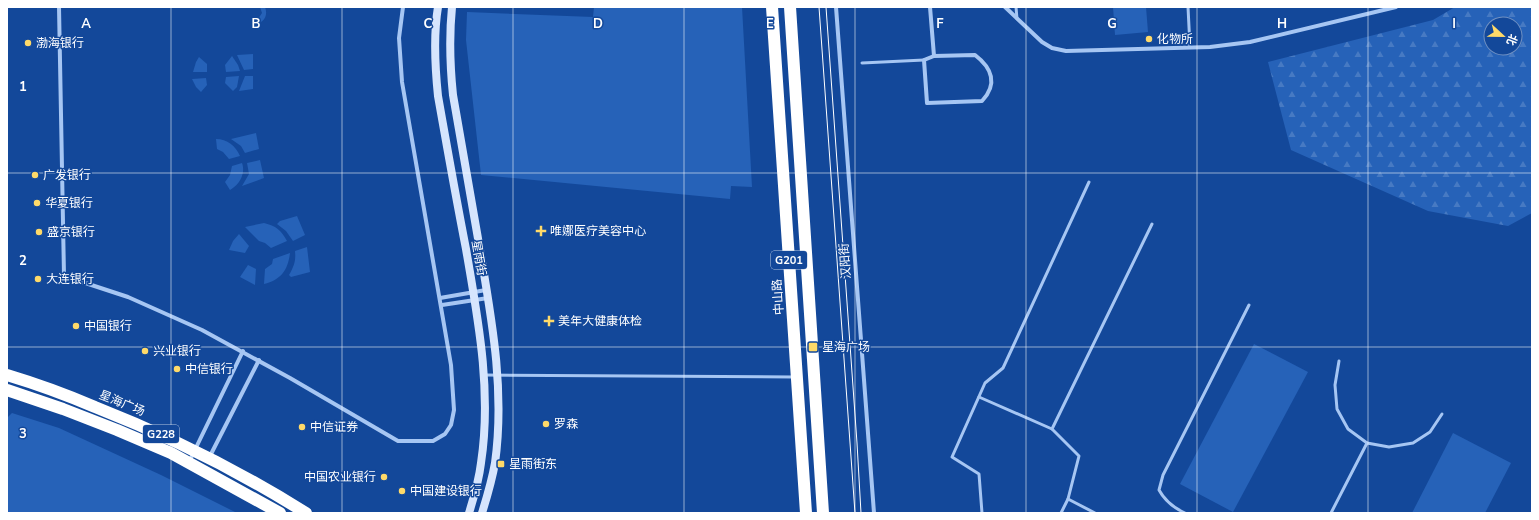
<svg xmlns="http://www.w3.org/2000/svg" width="1539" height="520" font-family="'Nunito Sans','Noto Sans SC',sans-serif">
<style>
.grass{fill:#2662b8}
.forest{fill:url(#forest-firs);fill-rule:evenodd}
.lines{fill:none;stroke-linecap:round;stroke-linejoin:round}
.lane{stroke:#a6c6f3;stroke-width:3}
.street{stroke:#a6c6f3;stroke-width:4}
.secondary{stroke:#d6e5fd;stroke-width:8}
.highway{stroke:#fff;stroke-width:12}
.tram{stroke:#fff;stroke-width:1}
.grid{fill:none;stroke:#fff;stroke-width:1;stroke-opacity:0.55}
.poi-dot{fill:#ffda69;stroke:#13489a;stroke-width:1.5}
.labels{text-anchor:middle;stroke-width:3;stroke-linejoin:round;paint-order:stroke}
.shield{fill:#13489a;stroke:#b8c8e1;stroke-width:1}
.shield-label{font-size:11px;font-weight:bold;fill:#fff}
.poi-label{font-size:12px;fill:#fff;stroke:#13489a;text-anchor:start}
.street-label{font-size:12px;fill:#fff;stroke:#13489a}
.grid-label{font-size:13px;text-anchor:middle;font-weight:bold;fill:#fff;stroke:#13489a;stroke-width:3;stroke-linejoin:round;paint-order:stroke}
</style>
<defs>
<pattern id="forest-firs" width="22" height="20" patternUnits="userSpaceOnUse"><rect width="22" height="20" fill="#2662b8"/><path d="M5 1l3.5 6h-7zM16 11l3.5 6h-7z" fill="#477ac3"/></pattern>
</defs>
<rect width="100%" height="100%" fill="#13489a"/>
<g class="grass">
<path d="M260,7H265C268,15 265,21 257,24L256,22L262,13Z"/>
<polygon points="594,7 742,7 752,187 731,186 730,199 481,175 466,40 467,12 593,17"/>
<polygon points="1113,7 1146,7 1148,32 1115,35"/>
<polygon points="253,54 253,69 244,70 237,55"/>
<polygon points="232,56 238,65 240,71 226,72 225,65"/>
<polygon points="199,57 207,64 207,72 193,72 196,62"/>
<polygon points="239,76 237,87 233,91 225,83 226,77"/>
<polygon points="245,76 253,76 253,89 239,91"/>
<polygon points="206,78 207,85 201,92 196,87 192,79"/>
<polygon points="256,133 259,149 245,153 241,146 231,139"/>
<path d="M216,139C227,139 236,146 240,156L229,159L223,152L217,149Z"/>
<polygon points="260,160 264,178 242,186 249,174 247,163"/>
<path d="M242,163C246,174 239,185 230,190L225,182L230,175L232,166Z"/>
<polygon points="297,216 305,235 293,241 286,231 277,224 280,221"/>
<path d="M264,223C276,226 281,230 287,241L271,248L265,243L259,241L245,227Z"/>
<polygon points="239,234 249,246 245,253 229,250 233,241"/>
<path d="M307,247L310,272L291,277L289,275C294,266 296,261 295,251Z"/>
<path d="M290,253C288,270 281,280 264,284L265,269L272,264L273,259Z"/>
<polygon points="248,265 256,269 255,285 240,277"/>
<polygon points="1254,344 1308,372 1233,512 1180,484"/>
<polygon points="12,413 59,428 161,475 237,513 7,513 7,418"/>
<polygon points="1453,433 1511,463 1485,513 1412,513"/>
</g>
<path class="forest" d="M1455,7H1532V213L1508,226L1428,211L1291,150L1268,62L1433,20ZM1491,24H1515V48H1491Z"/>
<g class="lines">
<g class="lane">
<polyline points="1016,7 1017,19"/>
<polyline points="1188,7 1190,47"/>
<polyline points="862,63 924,60"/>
<polyline points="1339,361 1335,385 1337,409 1348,429 1367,443 1389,447 1413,443 1430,432 1442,414"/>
<polyline points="484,375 794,377"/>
<polyline points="979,397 1052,429"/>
<polyline points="1068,499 1079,456 1052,429 1152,224"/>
<polyline points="982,513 979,474 952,457 985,383 1003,368 1089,182"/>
<polyline points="1061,513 1068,499 1095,513"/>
<path d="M1185,513C1174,508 1165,501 1159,490L1163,475L1249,305"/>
<polyline points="1331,513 1367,443"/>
</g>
<g class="street">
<polyline points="59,7 64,276 128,297 202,330 290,378 398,441 433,441 445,434 451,425 454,410 451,365 402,82 399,38 403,7"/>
<polyline points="836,7 874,513"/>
<polyline points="930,7 934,56"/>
<polyline points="1005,7 1042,42 1052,48 1066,51 1210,47 1250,42 1396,7"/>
<path d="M975,55C992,68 998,84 982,101L927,103L924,60L934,56Z"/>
<polyline points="440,298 486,290"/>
<polyline points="442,305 488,298"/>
<polyline points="209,458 259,360"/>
<polyline points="189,462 243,351"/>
</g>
<g class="secondary">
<path d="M438,7C433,37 435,67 438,96C447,147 456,198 466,249C478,319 492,391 481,463C479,480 474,497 469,513"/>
<path d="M452,7C449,37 450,66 453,95C462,147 471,199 480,250C492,321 505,391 495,463C492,480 487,497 482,513"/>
</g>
<g class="highway">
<polyline points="772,7 806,513"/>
<polyline points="790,7 823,513"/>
<path d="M7,375C37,384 67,395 95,407C169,436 239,471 306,513"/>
<polyline points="7,390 63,409 117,430 171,453 280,513"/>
</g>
<g class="tram">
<polyline points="819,7 855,513"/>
<polyline points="826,7 857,443 861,513"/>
</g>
</g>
<path class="grid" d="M171,7V513M342,7V513M513,7V513M684,7V513M855,7V513M1026,7V513M1197,7V513M1368,7V513M7,173H1532M7,347H1532"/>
<g class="poi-dot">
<circle cx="1149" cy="39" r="4"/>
<circle cx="28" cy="43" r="4"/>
<circle cx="35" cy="175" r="4"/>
<circle cx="37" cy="203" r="4"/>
<path d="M539 225h4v4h4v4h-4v4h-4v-4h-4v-4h4z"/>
<circle cx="39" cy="232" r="4"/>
<circle cx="38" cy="279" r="4"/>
<path d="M547 315h4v4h4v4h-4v4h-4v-4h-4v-4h4z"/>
<circle cx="76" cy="326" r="4"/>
<rect x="808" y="342" width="10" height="10" rx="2"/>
<circle cx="145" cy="351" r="4"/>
<circle cx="177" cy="369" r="4"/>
<circle cx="546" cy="424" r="4"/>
<circle cx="302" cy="427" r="4"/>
<rect x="497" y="460" width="8" height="8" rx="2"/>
<circle cx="384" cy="477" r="4"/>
<circle cx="402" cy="491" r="4"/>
</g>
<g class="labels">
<g class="shield">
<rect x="771" y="251" width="36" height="18" rx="3"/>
<rect x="143" y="425" width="36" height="18" rx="3"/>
</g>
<g class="shield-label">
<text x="789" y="264">G201</text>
<text x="161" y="438">G228</text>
</g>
<g class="poi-label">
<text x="1157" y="43">化物所</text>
<text x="36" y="47">渤海银行</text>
<text x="43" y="179">广发银行</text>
<text x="45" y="207">华夏银行</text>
<text x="550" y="235">唯娜医疗美容中心</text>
<text x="47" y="236">盛京银行</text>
<text x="46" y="283">大连银行</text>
<text x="558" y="325">美年大健康体检</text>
<text x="84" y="330">中国银行</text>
<text x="822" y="351">星海广场</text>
<text x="153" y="355">兴业银行</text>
<text x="185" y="373">中信银行</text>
<text x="554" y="428">罗森</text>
<text x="310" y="431">中信证券</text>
<text x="509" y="468">星雨街东</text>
<text x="376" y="481" text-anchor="end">中国农业银行</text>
<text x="410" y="495">中国建设银行</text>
</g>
<g class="street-label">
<text transform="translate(479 258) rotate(80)" y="4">星雨街</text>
<text transform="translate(845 261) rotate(-94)" y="4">汉阳街</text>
<text transform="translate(778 297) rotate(-94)" y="4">中山路</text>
<text transform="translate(122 403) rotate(22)" y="4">星海广场</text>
</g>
</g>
<g class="grid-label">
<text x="86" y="28">A</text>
<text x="256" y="28">B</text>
<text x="428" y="28">C</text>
<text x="598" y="28">D</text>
<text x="770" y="28">E</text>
<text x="940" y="28">F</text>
<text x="1112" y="28">G</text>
<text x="1282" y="28">H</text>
<text x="1454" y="28">I</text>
<text x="23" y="91">1</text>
<text x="23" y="265">2</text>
<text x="23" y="438">3</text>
</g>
<rect width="1539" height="520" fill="none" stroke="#ffffff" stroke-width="16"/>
<g transform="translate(1503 36) rotate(112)"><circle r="19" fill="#13489a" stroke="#7191c2"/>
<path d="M0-3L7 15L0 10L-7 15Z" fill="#ffda69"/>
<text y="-6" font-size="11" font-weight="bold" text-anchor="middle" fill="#ffffff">北</text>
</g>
</svg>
